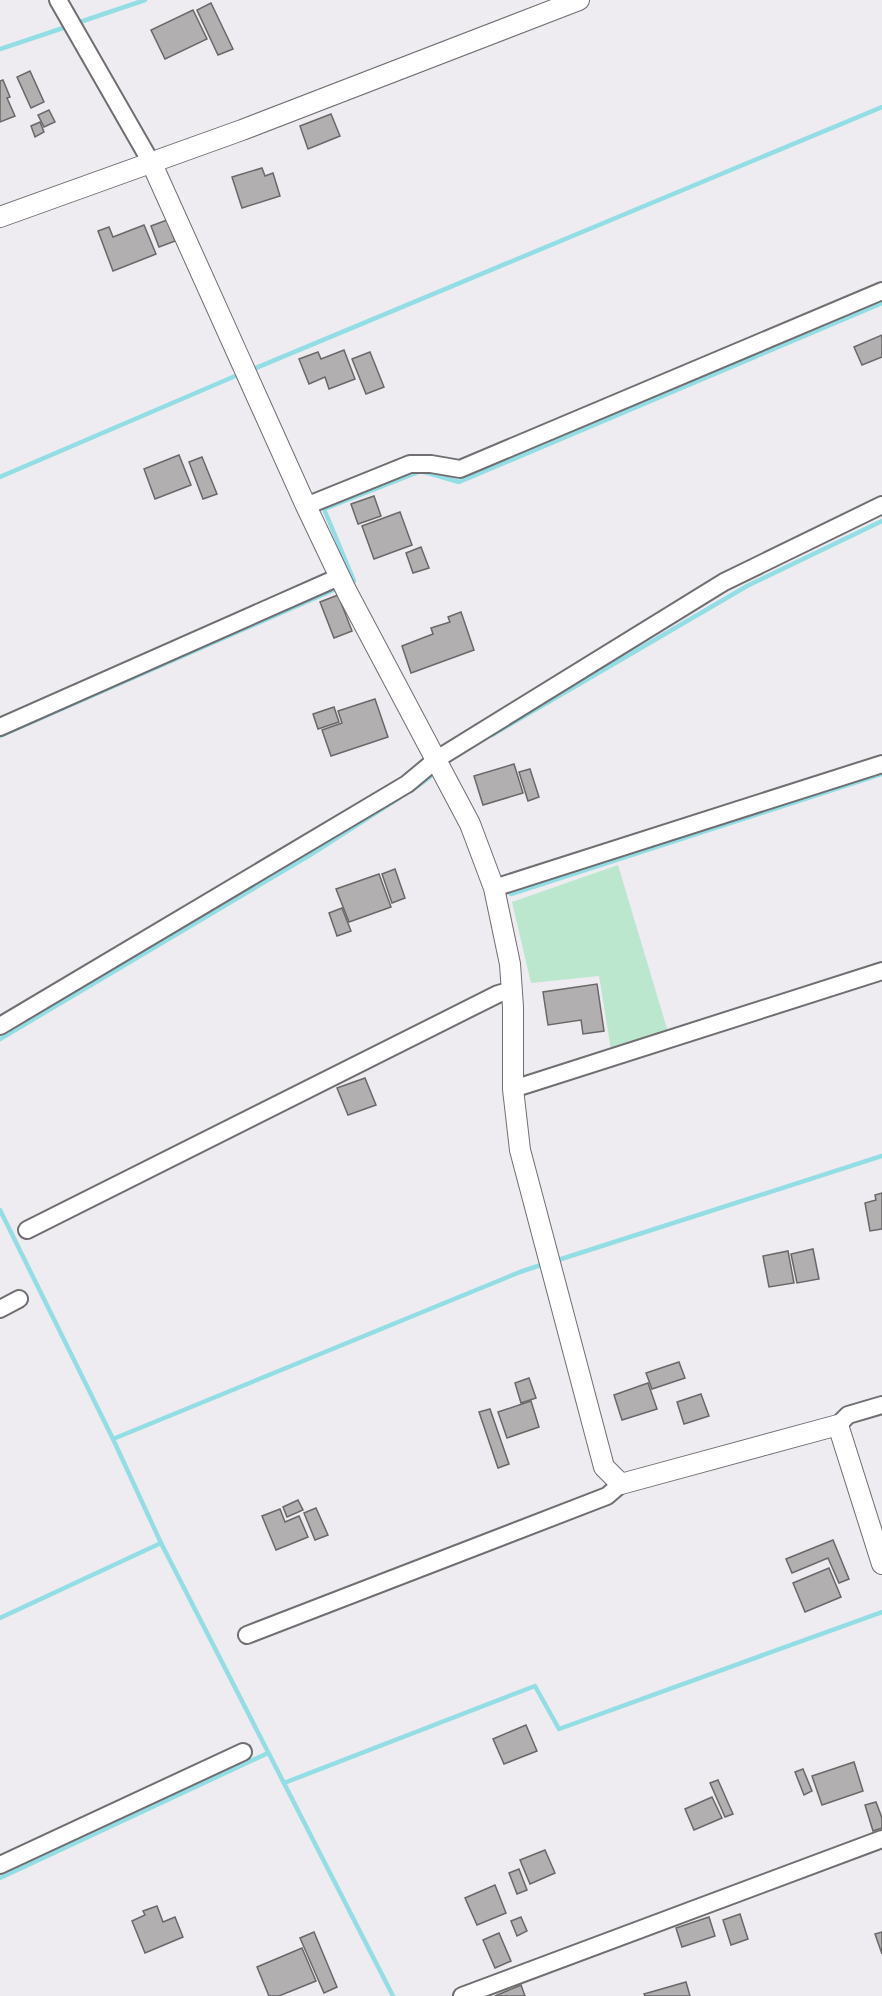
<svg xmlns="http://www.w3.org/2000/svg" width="882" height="1996" font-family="Ubuntu,sans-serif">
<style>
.green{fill:#bce7cf}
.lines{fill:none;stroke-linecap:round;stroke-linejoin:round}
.stream{stroke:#93dee5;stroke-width:4.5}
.building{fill:#b2afb1;stroke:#6a6769;stroke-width:1.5}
.minor-casing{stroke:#6f6e71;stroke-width:20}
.tertiary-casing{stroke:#6f6e71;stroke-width:22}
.minor{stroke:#fff;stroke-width:16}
.tertiary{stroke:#fff;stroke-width:20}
</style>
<rect width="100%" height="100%" fill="#eeecf0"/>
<polygon class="green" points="618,865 668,1032 611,1050 599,976 531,983 512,902"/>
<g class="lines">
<g class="stream">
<polyline points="77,23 145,0"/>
<polyline points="0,49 69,26"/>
<polyline points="251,370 882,107"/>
<polyline points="0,477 240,374"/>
<polyline points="349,584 354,581 324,509 421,471 459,482 882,303"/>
<polyline points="492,735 747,586 882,521"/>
<polyline points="0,736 338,588"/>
<polyline points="411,791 438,771"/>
<polyline points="511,894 882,774"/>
<polyline points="0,1039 310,855 399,798"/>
<polyline points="0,1210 113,1439 161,1543"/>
<polyline points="555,1261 882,1156"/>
<polyline points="113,1439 520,1272 544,1264"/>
<polyline points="0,1618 161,1543 393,1996"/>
<polyline points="284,1783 535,1686 559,1729 882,1612"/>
<polyline points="0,1878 268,1753"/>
</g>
</g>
<g class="building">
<polygon points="211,3 233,49 218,55 197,10"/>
<polygon points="193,10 207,39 165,59 151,30"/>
<polygon points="30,71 44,102 31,108 17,77"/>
<polygon points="3,80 10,97 7,98 15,116 0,122 0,81"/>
<polygon points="49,110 55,122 44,127 38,115"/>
<polygon points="331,114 340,136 308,149 300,126"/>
<polygon points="40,122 44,132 35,137 31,126"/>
<polygon points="262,168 265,176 273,173 280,196 242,208 232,177"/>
<polygon points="167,220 175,241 159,247 151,226"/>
<polygon points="144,225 156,254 113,271 98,231 109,227 113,237"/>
<polygon points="882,335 882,357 862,365 854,347"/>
<polygon points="344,350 355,379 329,389 325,377 309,384 299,359 318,352 321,359"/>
<polygon points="370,352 384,387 366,394 352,359"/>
<polygon points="179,455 191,485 155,499 144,469"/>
<polygon points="202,457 217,494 203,499 189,462"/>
<polygon points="374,496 381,516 358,524 351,504"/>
<polygon points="400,512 412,545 374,559 362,526"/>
<polygon points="421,547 429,568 413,573 406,553"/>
<polygon points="338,595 352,631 334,638 320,602"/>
<polygon points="461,612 474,650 411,673 402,646 433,634 431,628 450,622 448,617"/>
<polygon points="375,699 388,737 331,756 322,730 342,723 338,711"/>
<polygon points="334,707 339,722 318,729 313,714"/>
<polygon points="514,764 523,793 483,805 474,776"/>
<polygon points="530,769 539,797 528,801 519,772"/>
<polygon points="395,869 405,898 392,903 382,874"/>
<polygon points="379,874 391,907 349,922 336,889"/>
<polygon points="342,908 351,931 337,936 329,913"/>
<polygon points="597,984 604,1031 583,1034 581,1020 548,1025 543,992"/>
<polygon points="365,1078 376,1105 348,1115 337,1088"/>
<polygon points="882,1193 882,1229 870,1231 865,1203 876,1200 875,1195"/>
<polygon points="813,1249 819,1279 797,1283 791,1254"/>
<polygon points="788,1251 794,1283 769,1287 763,1256"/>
<polygon points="679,1362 685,1378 652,1389 646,1373"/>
<polygon points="529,1378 536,1398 521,1403 515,1383"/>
<polygon points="648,1383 657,1409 622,1420 614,1395"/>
<polygon points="701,1394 709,1416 684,1424 677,1402"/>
<polygon points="531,1401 539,1427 507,1438 498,1412"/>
<polygon points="490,1409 509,1464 498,1468 479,1412"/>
<polygon points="298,1500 303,1510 287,1517 283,1507"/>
<polygon points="316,1508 328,1535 315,1540 304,1513"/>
<polygon points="280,1509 285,1522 299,1516 308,1537 276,1550 262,1516"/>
<polygon points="833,1540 849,1579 839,1583 828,1558 792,1573 786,1559"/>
<polygon points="829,1568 841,1597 805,1612 793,1583"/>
<polygon points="526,1725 537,1751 504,1764 493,1739"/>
<polygon points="854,1762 863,1791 822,1805 812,1776"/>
<polygon points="803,1769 812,1791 804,1795 795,1772"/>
<polygon points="718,1780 733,1814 725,1817 710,1783"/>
<polygon points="712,1797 722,1818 694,1830 685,1809"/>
<polygon points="876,1802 882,1818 882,1828 873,1831 865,1805"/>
<polygon points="545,1850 555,1873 530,1884 520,1860"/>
<polygon points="519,1869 527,1890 517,1894 509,1873"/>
<polygon points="495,1885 506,1913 477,1925 465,1898"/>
<polygon points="157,1906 163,1922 175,1917 183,1937 145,1953 132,1921 145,1915 143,1911"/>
<polygon points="740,1914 748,1939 731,1945 723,1920"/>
<polygon points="521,1917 527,1931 517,1936 511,1921"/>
<polygon points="709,1917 715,1936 682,1947 676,1928"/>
<polygon points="314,1932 337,1987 324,1993 300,1938"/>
<polygon points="882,1932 882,1954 875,1934"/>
<polygon points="499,1933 511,1961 495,1968 483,1940"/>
<polygon points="302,1948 316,1981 279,1996 269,1996 257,1967"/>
<polygon points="686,1982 690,1996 645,1996 644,1994"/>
<polygon points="521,1985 525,1996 495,1996"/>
</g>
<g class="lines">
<g class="minor-casing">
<g id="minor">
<polyline points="58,0 152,164"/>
<polyline points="306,506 410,464 431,464 460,469 882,291"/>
<polyline points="0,727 339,577"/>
<polyline points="494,888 882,764"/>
<polyline points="0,1026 407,784 437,759 724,582 882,505"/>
<polyline points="513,1089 882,971"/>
<polyline points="27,1230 498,994 512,990"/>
<polyline points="0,1309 19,1299"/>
<polyline points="838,1425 848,1415 882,1405"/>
<polyline points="247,1635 607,1496 621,1484"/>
<polyline points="0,1865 243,1752"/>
<polyline points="462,1996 882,1839"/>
</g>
</g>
<g class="tertiary-casing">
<g id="tertiary">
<polyline points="152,164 306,506 347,592 470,824 494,888 510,964 513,1007 513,1089 520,1150 604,1467 621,1484 838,1425 882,1564"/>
<polyline points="0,217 242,130 579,0"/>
</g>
</g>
<use href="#minor" class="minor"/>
<use href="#tertiary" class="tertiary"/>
</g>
</svg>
